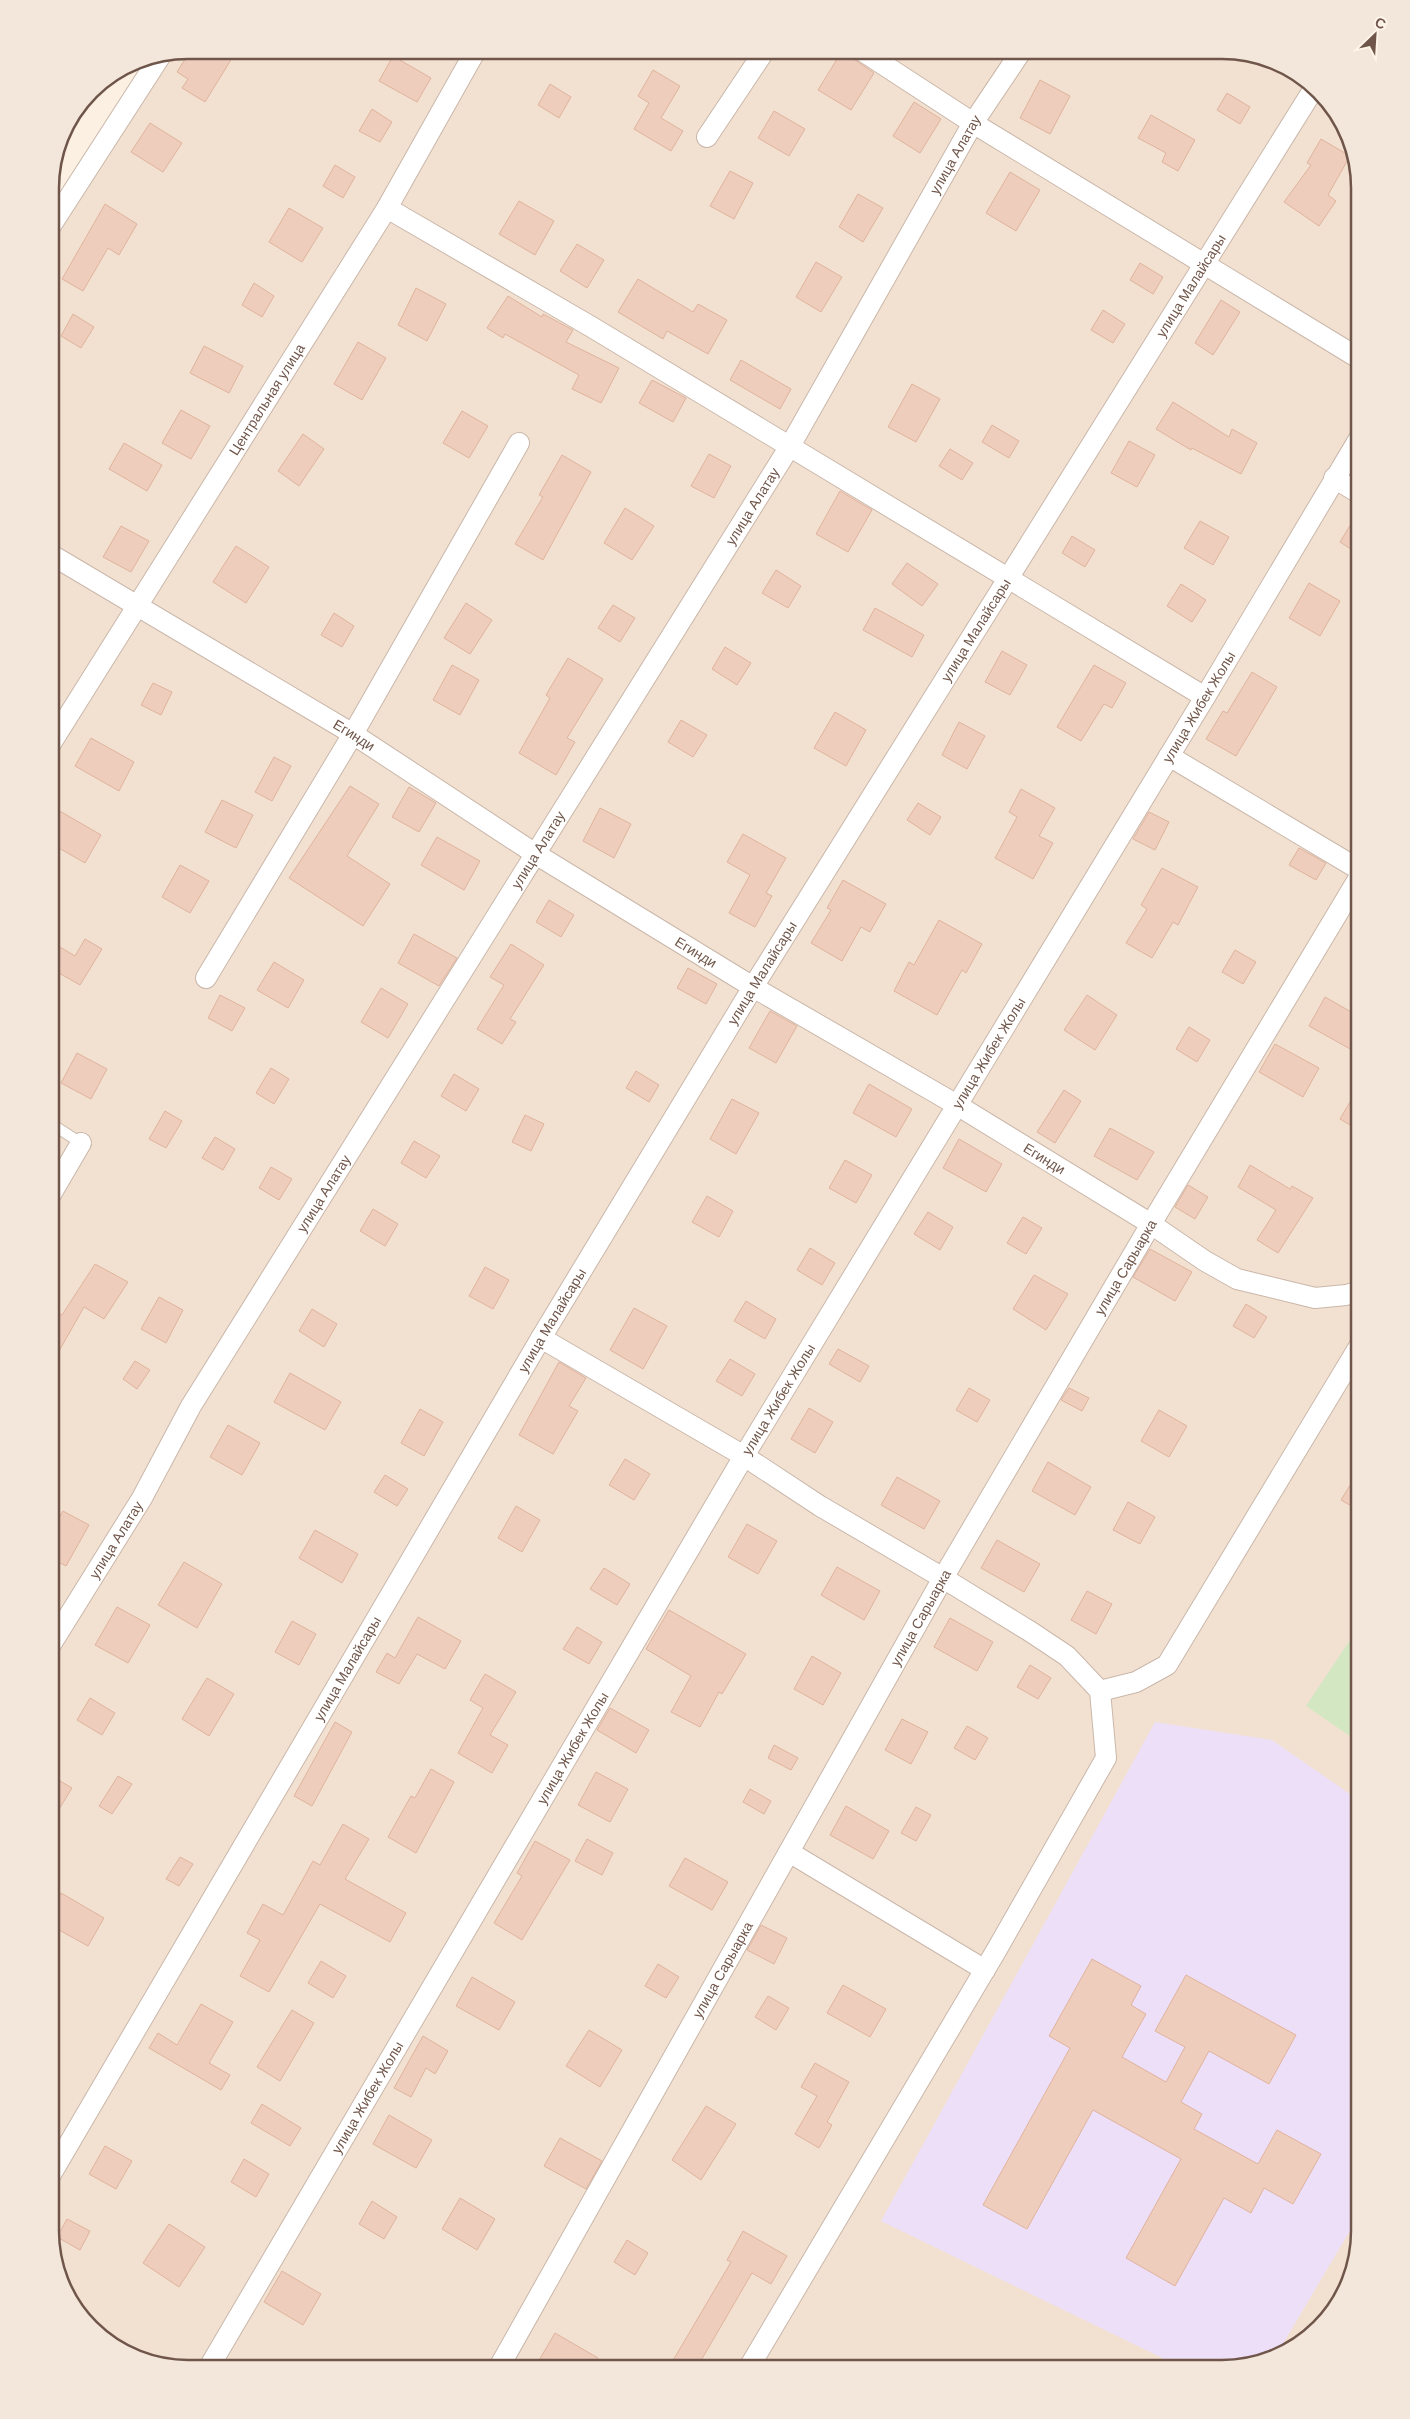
<svg xmlns="http://www.w3.org/2000/svg" width="1410" height="2419" font-family="'DM Sans',sans-serif">
<style>
.residential{fill:#f2e1d1}
.education{fill:#eddff7}
.green{fill:#d3e7c2}
.building{fill:#eecdbc;stroke:#e0b39d}
.lines{fill:none;stroke-linecap:round;stroke-linejoin:round}
.service-casing{stroke:#cab7aa;stroke-width:12}
.minor-casing{stroke:#cab7aa;stroke-width:22}
.service{stroke:#fff;stroke-width:10}
.minor{stroke:#fff;stroke-width:20}
.labels{text-anchor:middle;stroke-width:4.5;stroke-linejoin:round;paint-order:stroke}
.street-label{font-size:14px;fill:#70564a;stroke:#fef4e8}
.rim{fill:none;stroke:#70564a;stroke-width:2.5}
</style>
<rect width="100%" height="100%" fill="#fbf0e2"/>
<polygon class="residential" points="188,50 1231,50 1299,73 1346,127 1360,188 1360,1625 1307,1706 1360,1743 1360,2231 1337,2307 1283,2355 1222,2369 179,2369 112,2346 64,2292 50,2231 50,227 161,55"/>
<polygon class="education" points="1155,1722 1272,1740 1360,1801 1360,2214 1275,2357 1222,2369 1185,2369 881,2221"/>
<polygon class="green" points="1360,1625 1360,1743 1306,1706"/>
<g class="building">
<polygon points="191,50 237,50 205,102 182,88 188,79 177,72"/>
<polygon points="842,51 874,73 851,110 818,90"/>
<polygon points="393,56 431,78 417,102 379,81"/>
<polygon points="653,70 680,86 661,118 683,131 671,151 634,129 649,103 638,96"/>
<polygon points="1040,80 1070,96 1050,134 1020,118"/>
<polygon points="550,84 571,97 559,118 538,105"/>
<polygon points="1227,93 1250,107 1240,124 1217,110"/>
<polygon points="914,102 941,119 920,153 893,136"/>
<polygon points="372,109 392,122 380,142 359,131"/>
<polygon points="774,111 805,129 789,156 758,138"/>
<polygon points="1151,115 1195,140 1178,171 1162,162 1166,153 1138,138"/>
<polygon points="150,123 182,143 163,172 131,152"/>
<polygon points="1321,139 1350,156 1328,195 1336,201 1319,226 1284,202 1311,165 1307,163"/>
<polygon points="335,165 355,177 343,198 323,186"/>
<polygon points="730,171 753,183 734,219 710,206"/>
<polygon points="1010,172 1040,190 1016,231 986,213"/>
<polygon points="858,194 883,208 863,242 839,227"/>
<polygon points="519,201 554,221 535,255 499,234"/>
<polygon points="105,204 137,224 119,255 108,248 83,291 62,279"/>
<polygon points="289,208 323,228 302,262 269,242"/>
<polygon points="577,244 604,260 587,288 560,271"/>
<polygon points="816,262 842,277 821,312 796,297"/>
<polygon points="1140,263 1163,277 1153,294 1130,280"/>
<polygon points="638,279 693,312 698,304 727,320 708,354 667,331 663,339 618,312"/>
<polygon points="254,283 274,296 262,317 242,305"/>
<polygon points="416,288 446,304 427,341 398,325"/>
<polygon points="508,296 542,317 543,314 573,330 566,342 619,368 601,403 572,389 579,375 505,334 503,338 487,328"/>
<polygon points="1221,300 1240,312 1213,355 1195,343"/>
<polygon points="1103,310 1125,324 1113,343 1091,330"/>
<polygon points="73,314 94,327 81,348 61,336"/>
<polygon points="358,342 386,358 362,400 334,384"/>
<polygon points="204,346 243,366 229,393 190,373"/>
<polygon points="741,360 791,389 780,409 730,380"/>
<polygon points="652,380 686,398 673,422 639,403"/>
<polygon points="912,384 940,399 916,442 888,427"/>
<polygon points="1173,402 1229,437 1232,429 1257,443 1241,474 1192,448 1191,450 1156,429"/>
<polygon points="181,410 210,426 191,459 162,443"/>
<polygon points="462,411 488,426 469,458 443,443"/>
<polygon points="992,425 1019,441 1009,458 982,442"/>
<polygon points="303,434 324,449 299,486 278,471"/>
<polygon points="1129,441 1155,455 1137,487 1111,473"/>
<polygon points="124,443 162,465 147,491 109,469"/>
<polygon points="950,449 973,463 962,480 939,466"/>
<polygon points="709,454 731,466 714,498 691,486"/>
<polygon points="562,455 591,472 543,560 515,544 543,497 539,495"/>
<polygon points="840,491 872,510 848,552 816,534"/>
<polygon points="625,508 654,526 632,560 604,543"/>
<polygon points="1360,509 1360,555 1340,542"/>
<polygon points="1200,521 1229,537 1213,565 1184,548"/>
<polygon points="121,526 149,541 131,572 103,557"/>
<polygon points="1072,536 1095,550 1085,567 1062,553"/>
<polygon points="236,546 269,567 246,603 213,582"/>
<polygon points="907,563 938,584 922,606 892,584"/>
<polygon points="776,570 801,586 788,608 762,593"/>
<polygon points="1309,583 1340,601 1320,636 1289,618"/>
<polygon points="1181,584 1206,600 1192,622 1167,606"/>
<polygon points="466,603 492,620 470,654 444,638"/>
<polygon points="613,605 635,618 620,642 598,628"/>
<polygon points="875,608 924,635 912,657 863,630"/>
<polygon points="334,613 354,626 342,647 321,635"/>
<polygon points="725,647 751,663 737,685 712,669"/>
<polygon points="1002,651 1027,665 1010,695 985,682"/>
<polygon points="568,658 603,679 567,738 575,742 556,775 519,753 550,698 546,695"/>
<polygon points="452,665 479,680 460,715 433,700"/>
<polygon points="1094,665 1126,683 1112,708 1104,704 1081,741 1057,727"/>
<polygon points="1252,672 1277,687 1236,756 1206,739 1223,711 1227,713"/>
<polygon points="153,683 172,692 161,715 141,705"/>
<polygon points="835,712 866,730 846,766 814,748"/>
<polygon points="681,720 707,735 693,757 668,742"/>
<polygon points="959,722 985,736 967,769 942,755"/>
<polygon points="91,738 134,762 119,791 75,766"/>
<polygon points="274,757 291,766 272,801 255,792"/>
<polygon points="350,786 379,804 347,856 390,884 363,926 289,878"/>
<polygon points="409,787 436,803 419,832 392,817"/>
<polygon points="1021,789 1055,808 1039,836 1053,843 1033,879 995,858 1017,817 1009,812"/>
<polygon points="222,800 253,815 236,848 205,832"/>
<polygon points="918,803 941,817 930,835 907,820"/>
<polygon points="600,808 631,824 614,858 583,841"/>
<polygon points="58,810 101,835 85,863 50,843 50,824"/>
<polygon points="1149,812 1169,822 1155,850 1133,839"/>
<polygon points="743,834 786,858 766,893 772,896 755,927 729,913 750,875 727,862"/>
<polygon points="437,837 480,861 464,890 421,865"/>
<polygon points="1299,848 1326,863 1316,880 1289,865"/>
<polygon points="180,865 209,881 190,913 162,897"/>
<polygon points="1162,868 1198,887 1178,925 1173,922 1152,958 1126,943 1147,909 1141,905"/>
<polygon points="843,880 886,904 870,932 861,927 842,961 811,943 831,910 827,908"/>
<polygon points="549,900 574,915 561,937 536,922"/>
<polygon points="939,920 982,944 966,973 962,970 937,1015 894,991 909,962 914,965"/>
<polygon points="414,934 457,958 439,986 398,963"/>
<polygon points="85,939 102,949 80,985 50,968 50,941 75,956"/>
<polygon points="511,944 544,965 510,1019 516,1022 502,1044 477,1029 504,985 490,977"/>
<polygon points="1235,950 1256,962 1243,984 1222,972"/>
<polygon points="274,962 304,980 288,1008 257,990"/>
<polygon points="688,968 717,984 706,1004 677,988"/>
<polygon points="381,988 408,1004 388,1038 361,1022"/>
<polygon points="220,995 245,1008 232,1031 208,1018"/>
<polygon points="1087,995 1117,1015 1095,1050 1064,1030"/>
<polygon points="1325,997 1360,1017 1360,1036 1352,1050 1309,1026"/>
<polygon points="770,1011 797,1026 776,1063 749,1048"/>
<polygon points="1189,1027 1210,1040 1197,1062 1176,1049"/>
<polygon points="1275,1044 1319,1068 1303,1097 1259,1072"/>
<polygon points="77,1053 107,1069 91,1099 61,1083"/>
<polygon points="271,1068 289,1079 274,1104 256,1093"/>
<polygon points="636,1071 659,1085 649,1102 626,1088"/>
<polygon points="454,1074 479,1089 466,1111 441,1096"/>
<polygon points="869,1084 912,1109 896,1137 853,1113"/>
<polygon points="1360,1085 1360,1131 1340,1119"/>
<polygon points="1064,1090 1081,1101 1055,1143 1037,1132"/>
<polygon points="732,1099 759,1113 736,1154 710,1139"/>
<polygon points="165,1111 182,1121 166,1148 149,1139"/>
<polygon points="525,1115 544,1124 531,1151 512,1142"/>
<polygon points="1110,1128 1154,1152 1137,1180 1094,1156"/>
<polygon points="215,1137 235,1149 223,1170 202,1158"/>
<polygon points="959,1139 1002,1164 986,1192 943,1168"/>
<polygon points="414,1141 440,1156 426,1178 401,1163"/>
<polygon points="845,1160 872,1175 856,1203 829,1188"/>
<polygon points="1250,1165 1290,1189 1292,1186 1313,1198 1278,1253 1257,1240 1276,1210 1238,1187"/>
<polygon points="271,1167 292,1179 279,1200 259,1188"/>
<polygon points="1188,1185 1208,1197 1195,1219 1175,1207"/>
<polygon points="707,1196 733,1211 719,1237 692,1222"/>
<polygon points="373,1209 398,1224 385,1246 360,1231"/>
<polygon points="928,1212 953,1227 940,1250 914,1234"/>
<polygon points="1023,1217 1042,1228 1026,1254 1007,1243"/>
<polygon points="810,1248 835,1263 822,1285 797,1270"/>
<polygon points="1150,1249 1192,1272 1175,1301 1133,1277"/>
<polygon points="95,1264 128,1282 104,1319 84,1307 50,1367 50,1308 62,1315"/>
<polygon points="485,1267 509,1280 493,1309 469,1296"/>
<polygon points="1034,1275 1068,1294 1046,1330 1013,1309"/>
<polygon points="159,1297 183,1310 166,1343 141,1329"/>
<polygon points="746,1301 776,1319 765,1339 734,1321"/>
<polygon points="1246,1304 1267,1317 1254,1338 1233,1326"/>
<polygon points="634,1308 667,1326 643,1369 610,1350"/>
<polygon points="312,1309 337,1324 324,1347 299,1331"/>
<polygon points="838,1349 869,1366 860,1382 829,1364"/>
<polygon points="730,1359 755,1374 742,1396 716,1381"/>
<polygon points="135,1361 150,1370 137,1389 123,1379"/>
<polygon points="559,1362 586,1378 569,1406 578,1411 553,1454 519,1435"/>
<polygon points="290,1373 341,1402 325,1430 274,1402"/>
<polygon points="969,1388 990,1400 977,1422 956,1410"/>
<polygon points="1069,1388 1089,1398 1082,1411 1061,1400"/>
<polygon points="809,1408 833,1422 815,1453 791,1439"/>
<polygon points="420,1409 443,1422 424,1456 401,1443"/>
<polygon points="1159,1410 1187,1426 1169,1457 1141,1441"/>
<polygon points="228,1425 260,1443 242,1475 210,1457"/>
<polygon points="625,1459 650,1474 634,1500 609,1485"/>
<polygon points="1048,1462 1091,1487 1075,1515 1032,1491"/>
<polygon points="1360,1469 1360,1511 1341,1500"/>
<polygon points="385,1475 408,1489 397,1506 374,1492"/>
<polygon points="897,1477 940,1501 924,1529 881,1505"/>
<polygon points="1128,1502 1155,1517 1140,1544 1113,1530"/>
<polygon points="516,1506 540,1520 522,1552 498,1538"/>
<polygon points="63,1511 89,1525 66,1566 50,1558 50,1533"/>
<polygon points="747,1524 777,1541 758,1574 728,1557"/>
<polygon points="315,1530 358,1554 342,1583 299,1558"/>
<polygon points="997,1540 1040,1564 1024,1592 981,1568"/>
<polygon points="184,1562 222,1584 197,1628 158,1605"/>
<polygon points="837,1567 880,1591 864,1620 821,1595"/>
<polygon points="604,1568 630,1584 617,1605 590,1589"/>
<polygon points="1087,1591 1112,1604 1096,1634 1071,1620"/>
<polygon points="117,1607 150,1625 128,1663 95,1645"/>
<polygon points="669,1610 746,1654 722,1694 719,1692 700,1727 671,1712 691,1676 646,1649"/>
<polygon points="418,1617 461,1641 445,1669 417,1654 399,1684 376,1672 387,1653 395,1658"/>
<polygon points="950,1618 993,1642 977,1671 934,1647"/>
<polygon points="292,1621 316,1634 299,1665 275,1652"/>
<polygon points="577,1627 602,1642 589,1664 563,1649"/>
<polygon points="812,1656 841,1673 823,1705 794,1689"/>
<polygon points="1030,1665 1051,1678 1038,1699 1017,1687"/>
<polygon points="485,1674 516,1692 490,1735 508,1745 492,1773 458,1753 483,1708 470,1700"/>
<polygon points="207,1678 234,1694 209,1736 182,1719"/>
<polygon points="90,1698 115,1713 102,1735 77,1720"/>
<polygon points="610,1708 649,1730 636,1753 597,1730"/>
<polygon points="902,1719 928,1732 911,1764 885,1750"/>
<polygon points="335,1722 352,1732 312,1806 294,1796"/>
<polygon points="967,1726 988,1738 975,1760 954,1748"/>
<polygon points="774,1745 798,1758 791,1770 768,1758"/>
<polygon points="431,1769 454,1782 416,1853 388,1837 411,1796 415,1798"/>
<polygon points="596,1772 628,1789 610,1822 578,1805"/>
<polygon points="50,1775 72,1788 50,1824"/>
<polygon points="118,1776 132,1784 112,1814 99,1806"/>
<polygon points="750,1789 771,1801 764,1814 743,1802"/>
<polygon points="846,1806 889,1831 873,1859 830,1835"/>
<polygon points="916,1807 931,1815 916,1841 901,1833"/>
<polygon points="343,1824 369,1839 345,1879 406,1913 390,1942 320,1904 269,1992 240,1976 260,1940 247,1933 263,1904 283,1915 313,1861 320,1865"/>
<polygon points="587,1839 613,1853 602,1875 575,1861"/>
<polygon points="535,1841 570,1860 522,1940 494,1923 522,1876 517,1873"/>
<polygon points="180,1857 193,1864 179,1886 166,1879"/>
<polygon points="685,1858 728,1882 712,1910 669,1886"/>
<polygon points="61,1893 104,1918 88,1946 50,1925 50,1912"/>
<polygon points="761,1925 787,1938 774,1964 747,1950"/>
<polygon points="1092,1959 1141,1986 1131,2005 1146,2014 1122,2057 1166,2082 1185,2047 1155,2031 1186,1975 1296,2035 1269,2084 1209,2051 1181,2102 1202,2114 1194,2129 1258,2164 1277,2130 1321,2154 1293,2204 1264,2188 1251,2213 1224,2198 1175,2286 1126,2258 1181,2159 1093,2110 1027,2229 983,2205 1070,2048 1049,2036"/>
<polygon points="321,1961 346,1976 333,1998 308,1983"/>
<polygon points="658,1964 679,1977 666,1998 645,1986"/>
<polygon points="472,1977 515,2002 499,2030 456,2006"/>
<polygon points="843,1985 886,2009 870,2037 827,2013"/>
<polygon points="768,1996 789,2008 776,2030 755,2017"/>
<polygon points="201,2004 233,2022 209,2063 230,2075 221,2090 149,2048 158,2033 177,2045"/>
<polygon points="292,2010 314,2023 280,2081 257,2067"/>
<polygon points="589,2030 622,2050 600,2087 566,2066"/>
<polygon points="423,2036 448,2051 435,2074 426,2068 411,2097 394,2088"/>
<polygon points="815,2063 849,2082 827,2122 832,2125 819,2148 795,2134 817,2096 801,2087"/>
<polygon points="262,2104 301,2128 290,2146 251,2123"/>
<polygon points="706,2106 736,2124 701,2180 672,2160"/>
<polygon points="389,2115 432,2140 416,2168 373,2144"/>
<polygon points="560,2138 602,2161 586,2189 544,2166"/>
<polygon points="105,2146 132,2161 116,2189 89,2174"/>
<polygon points="244,2159 269,2174 256,2197 231,2182"/>
<polygon points="460,2198 495,2219 477,2250 442,2229"/>
<polygon points="372,2201 397,2217 384,2239 359,2224"/>
<polygon points="67,2219 90,2231 80,2250 57,2237"/>
<polygon points="169,2224 205,2247 179,2287 143,2263"/>
<polygon points="743,2231 787,2256 771,2284 752,2273 696,2369 668,2369 731,2262 727,2260"/>
<polygon points="627,2240 648,2253 635,2275 614,2262"/>
<polygon points="282,2271 321,2294 303,2325 264,2302"/>
<polygon points="555,2333 598,2358 592,2369 534,2369"/>
</g>
<g class="lines">
<g class="service-casing">
<polyline id="service" points="50,1123 81,1143"/>
</g>
<g class="minor-casing">
<g id="minor">
<polyline points="861,50 973,123 1360,359"/>
<polyline points="707,137 765,50"/>
<polyline points="387,208 590,326 1205,697"/>
<polyline points="50,227 161,55"/>
<polyline points="1334,478 1360,494"/>
<path id="s1" d="M50,554L353,734L534,853L753,987L957,1105L1151,1224L1205,1261L1237,1279L1315,1298L1346,1295L1360,1291"/>
<path id="s2" d="M50,745L387,208L476,50"/>
<polyline points="1169,756 1360,870"/>
<polyline points="206,978 353,734 519,443"/>
<polyline points="50,1196 81,1143"/>
<polyline points="541,1338 744,1456 820,1506 943,1578 1031,1632 1067,1656 1100,1691 1106,1758 996,1951 748,2369"/>
<path id="s3" d="M50,1646L142,1498L191,1406L790,446L973,123L1022,50"/>
<polyline points="1100,1691 1136,1682 1167,1665 1360,1345"/>
<polyline points="789,1852 985,1970"/>
<path id="s4" d="M50,2176L541,1338L753,987L1313,90"/>
<path id="s5" d="M208,2369L744,1456L1205,697L1360,437"/>
<path id="s6" d="M498,2369L943,1578L1151,1224L1360,876"/>
</g>
</g>
<use href="#service" class="service"/>
<use href="#minor" class="minor"/>
</g>
<g class="labels">
<g class="street-label">
<text dy="5" stroke="none"><textPath href="#s3" startOffset="1745">улица Алатау</textPath></text>
<text dy="5" stroke="none"><textPath href="#s4" startOffset="2208">улица Малайсары</textPath></text>
<text dy="5" stroke="none"><textPath href="#s2" startOffset="408">Центральная улица</textPath></text>
<text dy="5" stroke="none"><textPath href="#s3" startOffset="1339">улица Алатау</textPath></text>
<text dy="5" stroke="none"><textPath href="#s4" startOffset="1802">улица Малайсары</textPath></text>
<text dy="5" stroke="none"><textPath href="#s5" startOffset="1935">улица Жибек Жолы</textPath></text>
<text dy="5" stroke="none"><textPath href="#s1" startOffset="354">Егинди</textPath></text>
<text dy="5" stroke="none"><textPath href="#s3" startOffset="934">улица Алатау</textPath></text>
<text dy="5" stroke="none"><textPath href="#s1" startOffset="759">Егинди</textPath></text>
<text dy="5" stroke="none"><textPath href="#s4" startOffset="1398">улица Малайсары</textPath></text>
<text dy="5" stroke="none"><textPath href="#s5" startOffset="1530">улица Жибек Жолы</textPath></text>
<text dy="5" stroke="none"><textPath href="#s1" startOffset="1164">Егинди</textPath></text>
<text dy="5" stroke="none"><textPath href="#s3" startOffset="529">улица Алатау</textPath></text>
<text dy="5" stroke="none"><textPath href="#s6" startOffset="1268">улица Сарыарка</textPath></text>
<text dy="5" stroke="none"><textPath href="#s4" startOffset="992">улица Малайсары</textPath></text>
<text dy="5" stroke="none"><textPath href="#s5" startOffset="1125">улица Жибек Жолы</textPath></text>
<text dy="5" stroke="none"><textPath href="#s3" startOffset="125">улица Алатау</textPath></text>
<text dy="5" stroke="none"><textPath href="#s6" startOffset="862">улица Сарыарка</textPath></text>
<text dy="5" stroke="none"><textPath href="#s4" startOffset="588">улица Малайсары</textPath></text>
<text dy="5" stroke="none"><textPath href="#s5" startOffset="720">улица Жибек Жолы</textPath></text>
<text dy="5" stroke="none"><textPath href="#s6" startOffset="458">улица Сарыарка</textPath></text>
<text dy="5" stroke="none"><textPath href="#s5" startOffset="315">улица Жибек Жолы</textPath></text>
</g>
</g>
<path d="M0 0H1410V2419H0ZM188 59H1222A129 129 0 0 1 1351 188V2231A129 129 0 0 1 1222 2360H188A129 129 0 0 1 59 2231V188A129 129 0 0 1 188 59Z" fill="#f3e7db" fill-rule="evenodd"/>
<path class="rim" d="M188 59H1222A129 129 0 0 1 1351 188V2231A129 129 0 0 1 1222 2360H188A129 129 0 0 1 59 2231V188A129 129 0 0 1 188 59Z"/>
<g transform="translate(1375 35) rotate(25)" stroke="#fef4e8" stroke-width="4" paint-order="stroke">
<path d="M0-4L9 19L0 12L-9 19Z" fill="#70564a"/>
<text y="-8" font-size="14" font-weight="bold" text-anchor="middle" fill="#70564a">С</text>
</g>
</svg>
